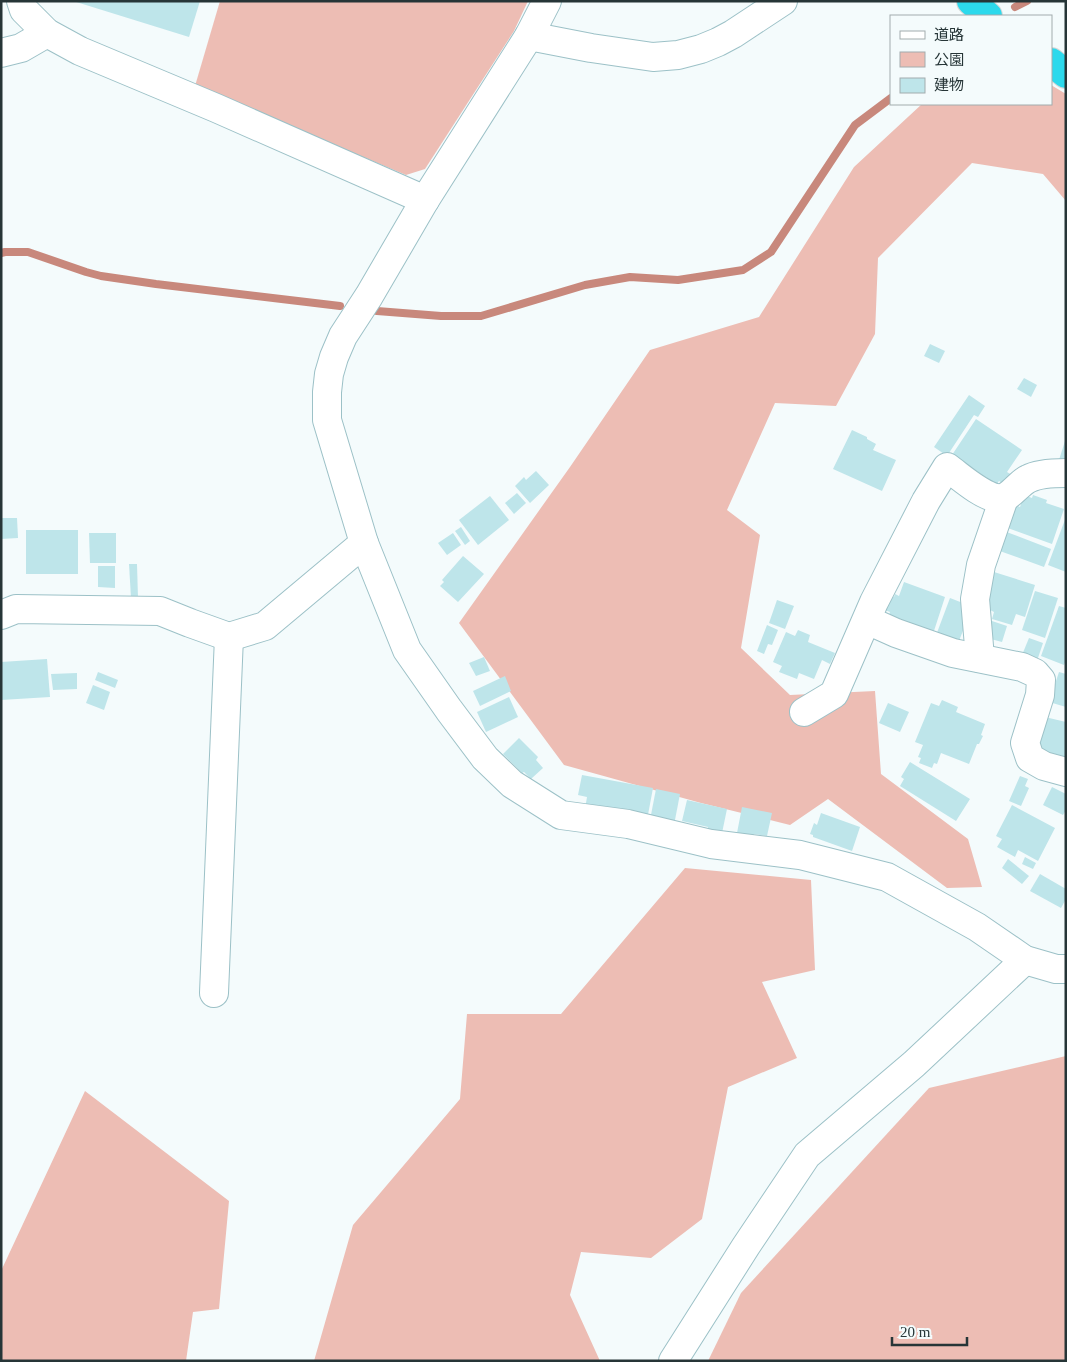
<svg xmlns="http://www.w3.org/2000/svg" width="1067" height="1362" font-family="'Times New Roman','Noto Sans JP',serif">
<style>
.green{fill:#edbdb4}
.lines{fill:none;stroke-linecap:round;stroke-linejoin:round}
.stream{stroke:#c8887c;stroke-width:8}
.building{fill:#bee5ea}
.minor-casing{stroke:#9cc1c7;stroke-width:30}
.highway-casing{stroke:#d4d7d7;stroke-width:30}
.minor{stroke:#fff;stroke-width:28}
.highway{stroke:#2cd9ec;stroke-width:28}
</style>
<rect width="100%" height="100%" fill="#f4fbfc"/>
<g class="green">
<polygon points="220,1 528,1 514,31 425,169 406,175 195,86"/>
<polygon points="1051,85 1066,94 1066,201 1043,174 972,163 878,258 875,334 836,406 775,403 727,510 760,535 741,648 790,695 875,691 881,774 968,839 982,887 947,888 828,799 790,825 701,803 564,765 459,623 570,467 650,350 759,317 854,167 922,104 1051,104"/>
<polygon points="685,868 811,880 815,970 762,982 797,1058 728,1087 702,1219 651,1258 581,1252 570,1295 600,1361 314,1361 353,1225 460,1099 467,1014 561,1014"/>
<polygon points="1066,1056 1066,1361 708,1361 741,1293 929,1088"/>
<polygon points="85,1091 229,1201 219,1309 193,1312 186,1361 1,1361 1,1271"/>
</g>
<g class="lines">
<g class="stream">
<polyline points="1015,7 1027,1"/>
<polyline points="1,253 5,252 28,252 86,272 101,276 156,284 340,306"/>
<polyline points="377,311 441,316 481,316 585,285 630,277 678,280 743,270 771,252 855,125 891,98"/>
</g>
</g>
<g class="building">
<polygon points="73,1 200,1 189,37"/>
<polygon points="930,344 945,351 939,363 924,356"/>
<polygon points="1024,378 1037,385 1031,397 1017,389"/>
<polygon points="969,395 985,406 978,417 974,415 947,456 934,447"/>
<polygon points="976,419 1022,450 1007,472 1012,475 1005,485 999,481 995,487 986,480 987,478 952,455"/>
<polygon points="852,430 867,437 867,439 876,444 873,450 896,460 882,491 833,469"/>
<polygon points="1065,441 1066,441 1066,463 1059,460"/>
<polygon points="536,471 549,485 530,503 515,486 524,477 526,480"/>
<polygon points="517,493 526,503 514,514 505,503"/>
<polygon points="1024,495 1032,498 1033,495 1047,500 1046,503 1064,509 1052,544 1005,527 1013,504 1020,507"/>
<polygon points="490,496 509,520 478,545 459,520"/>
<polygon points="1066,517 1066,572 1048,565"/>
<polygon points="1,518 17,518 18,538 1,539"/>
<polygon points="461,527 470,541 465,545 455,531"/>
<rect x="26" y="530" width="52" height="44"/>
<polygon points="1004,531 1051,549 1044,567 997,550"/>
<polygon points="89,533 116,533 116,563 90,563"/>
<polygon points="453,533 461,545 447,555 438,543"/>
<polygon points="463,556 484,574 458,602 440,586 444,582 442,580"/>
<polygon points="129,564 137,564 138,598 131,598"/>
<polygon points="98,566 115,566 115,588 98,587"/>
<polygon points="994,572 1035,585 1025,617 1016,614 1012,625 992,619 994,612 988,609 984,604"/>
<polygon points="904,582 945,597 932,637 898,625 900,619 889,615 890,612 882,609 888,595 894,597 895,594 899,596"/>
<polygon points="1035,591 1058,598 1045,638 1022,630"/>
<polygon points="950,598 968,605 962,621 966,623 957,646 935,638"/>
<polygon points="777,600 794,606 785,629 769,623"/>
<polygon points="1059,606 1066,608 1066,660 1064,665 1041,656"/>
<polygon points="992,621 1007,626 1002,642 987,638"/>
<polygon points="767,625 778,630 772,645 768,644 764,654 757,651"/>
<polygon points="798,630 810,635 808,642 835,653 830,664 822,660 814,679 799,673 797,679 779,672 782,666 773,662 786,632 795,636"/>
<polygon points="1029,638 1043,643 1037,661 1022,655"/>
<polygon points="484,657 490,671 476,676 469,663"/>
<polygon points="47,659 50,697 1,700 1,662"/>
<polygon points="98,672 118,680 115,688 95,680"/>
<polygon points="1059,672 1066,674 1066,707 1049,702"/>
<polygon points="77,673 77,689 53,690 51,674"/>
<polygon points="505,676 511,691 480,706 473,691"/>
<polygon points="93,685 110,692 104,710 86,703"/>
<polygon points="509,697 518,717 486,732 477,712"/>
<polygon points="942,700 958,707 956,712 985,724 981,735 983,736 979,744 977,744 969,764 941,753 937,764 934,763 932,768 919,763 921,758 918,757 923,745 915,742 931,703 939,706"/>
<polygon points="888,703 909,712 900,732 879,723"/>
<polygon points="1045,717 1066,722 1066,757 1037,749"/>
<polygon points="519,738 538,757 536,760 543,768 531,779 524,772 522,773 503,754"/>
<polygon points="910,762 970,799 956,821 900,786 904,779 901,777"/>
<polygon points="582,775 653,788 647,820 585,809 587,797 578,795"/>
<polygon points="1020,776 1028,779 1025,786 1029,788 1021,806 1009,801"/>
<polygon points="1052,787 1066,794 1066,810 1063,815 1043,805"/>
<polygon points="656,789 680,794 674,825 650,820"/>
<polygon points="687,800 727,809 722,833 708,829 708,827 682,821"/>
<polygon points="1012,805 1055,828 1038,861 1018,850 1015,857 997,847 1002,839 996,836"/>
<polygon points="742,807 772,813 767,836 754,834 753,836 737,833"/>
<polygon points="821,813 860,827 852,851 813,837 813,835 810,834 814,823 817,825"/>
<polygon points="1025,857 1036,863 1033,869 1022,864"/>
<polygon points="1008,859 1029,876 1022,884 1002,868"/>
<polygon points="1040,874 1066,889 1066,899 1061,908 1030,891"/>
</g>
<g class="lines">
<g class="minor-casing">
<g id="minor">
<polyline points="21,1 24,10 47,33 80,51 216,108 425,200"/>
<polyline points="547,1 529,36 425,200 369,296 343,336 334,357 329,374 327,392 327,420 364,543 407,650 449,710 485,758 512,784 561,815 628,824 711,844 800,855 887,877 977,927 1025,960 1056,969 1066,969"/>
<polyline points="529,36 591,48 653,57 678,55 701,49 718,42 733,34 783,1"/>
<polyline points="1,53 21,48 47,33"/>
<polyline points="1,615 16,609 160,611 190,623 229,637 265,626 364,543"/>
<polyline points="867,620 896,633 953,653 1022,667 1035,673 1041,680 1040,695 1025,743 1030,758 1044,766 1066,772"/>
<polyline points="980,658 975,599 981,565 1004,498"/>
<path d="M804,712L834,694L874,602L926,501L947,467C961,477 979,494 996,498C1009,501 1017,484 1028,479C1037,474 1055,473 1066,473"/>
<polyline points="214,993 229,637"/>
<polyline points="673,1361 746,1246 807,1155 914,1064 1025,960"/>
</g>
</g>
<g class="highway-casing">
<g id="highway">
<polyline points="971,1 988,16"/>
<polyline points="1051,62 1066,74"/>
</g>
</g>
<use href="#minor" class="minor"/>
<use href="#highway" class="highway"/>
</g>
<rect width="1067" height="1362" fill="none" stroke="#263537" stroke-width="5"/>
<rect x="890" y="15" width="162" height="90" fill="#f4fbfc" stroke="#a2acad"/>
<rect x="900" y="31" width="25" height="8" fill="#ffffff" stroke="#a2acad"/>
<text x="934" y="40" font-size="15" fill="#263537">道路</text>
<rect x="900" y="52" width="25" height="15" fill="#edbdb4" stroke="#a2acad"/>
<text x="934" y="65" font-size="15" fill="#263537">公園</text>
<rect x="900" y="78" width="25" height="15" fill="#bee5ea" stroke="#a2acad"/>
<text x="934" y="90" font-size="15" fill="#263537">建物</text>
<path d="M892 1337v8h75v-8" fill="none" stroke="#263537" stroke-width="2.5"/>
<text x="900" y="1337" font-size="15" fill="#263537" stroke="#f4fbfc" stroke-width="4" paint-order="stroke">20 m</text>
</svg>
